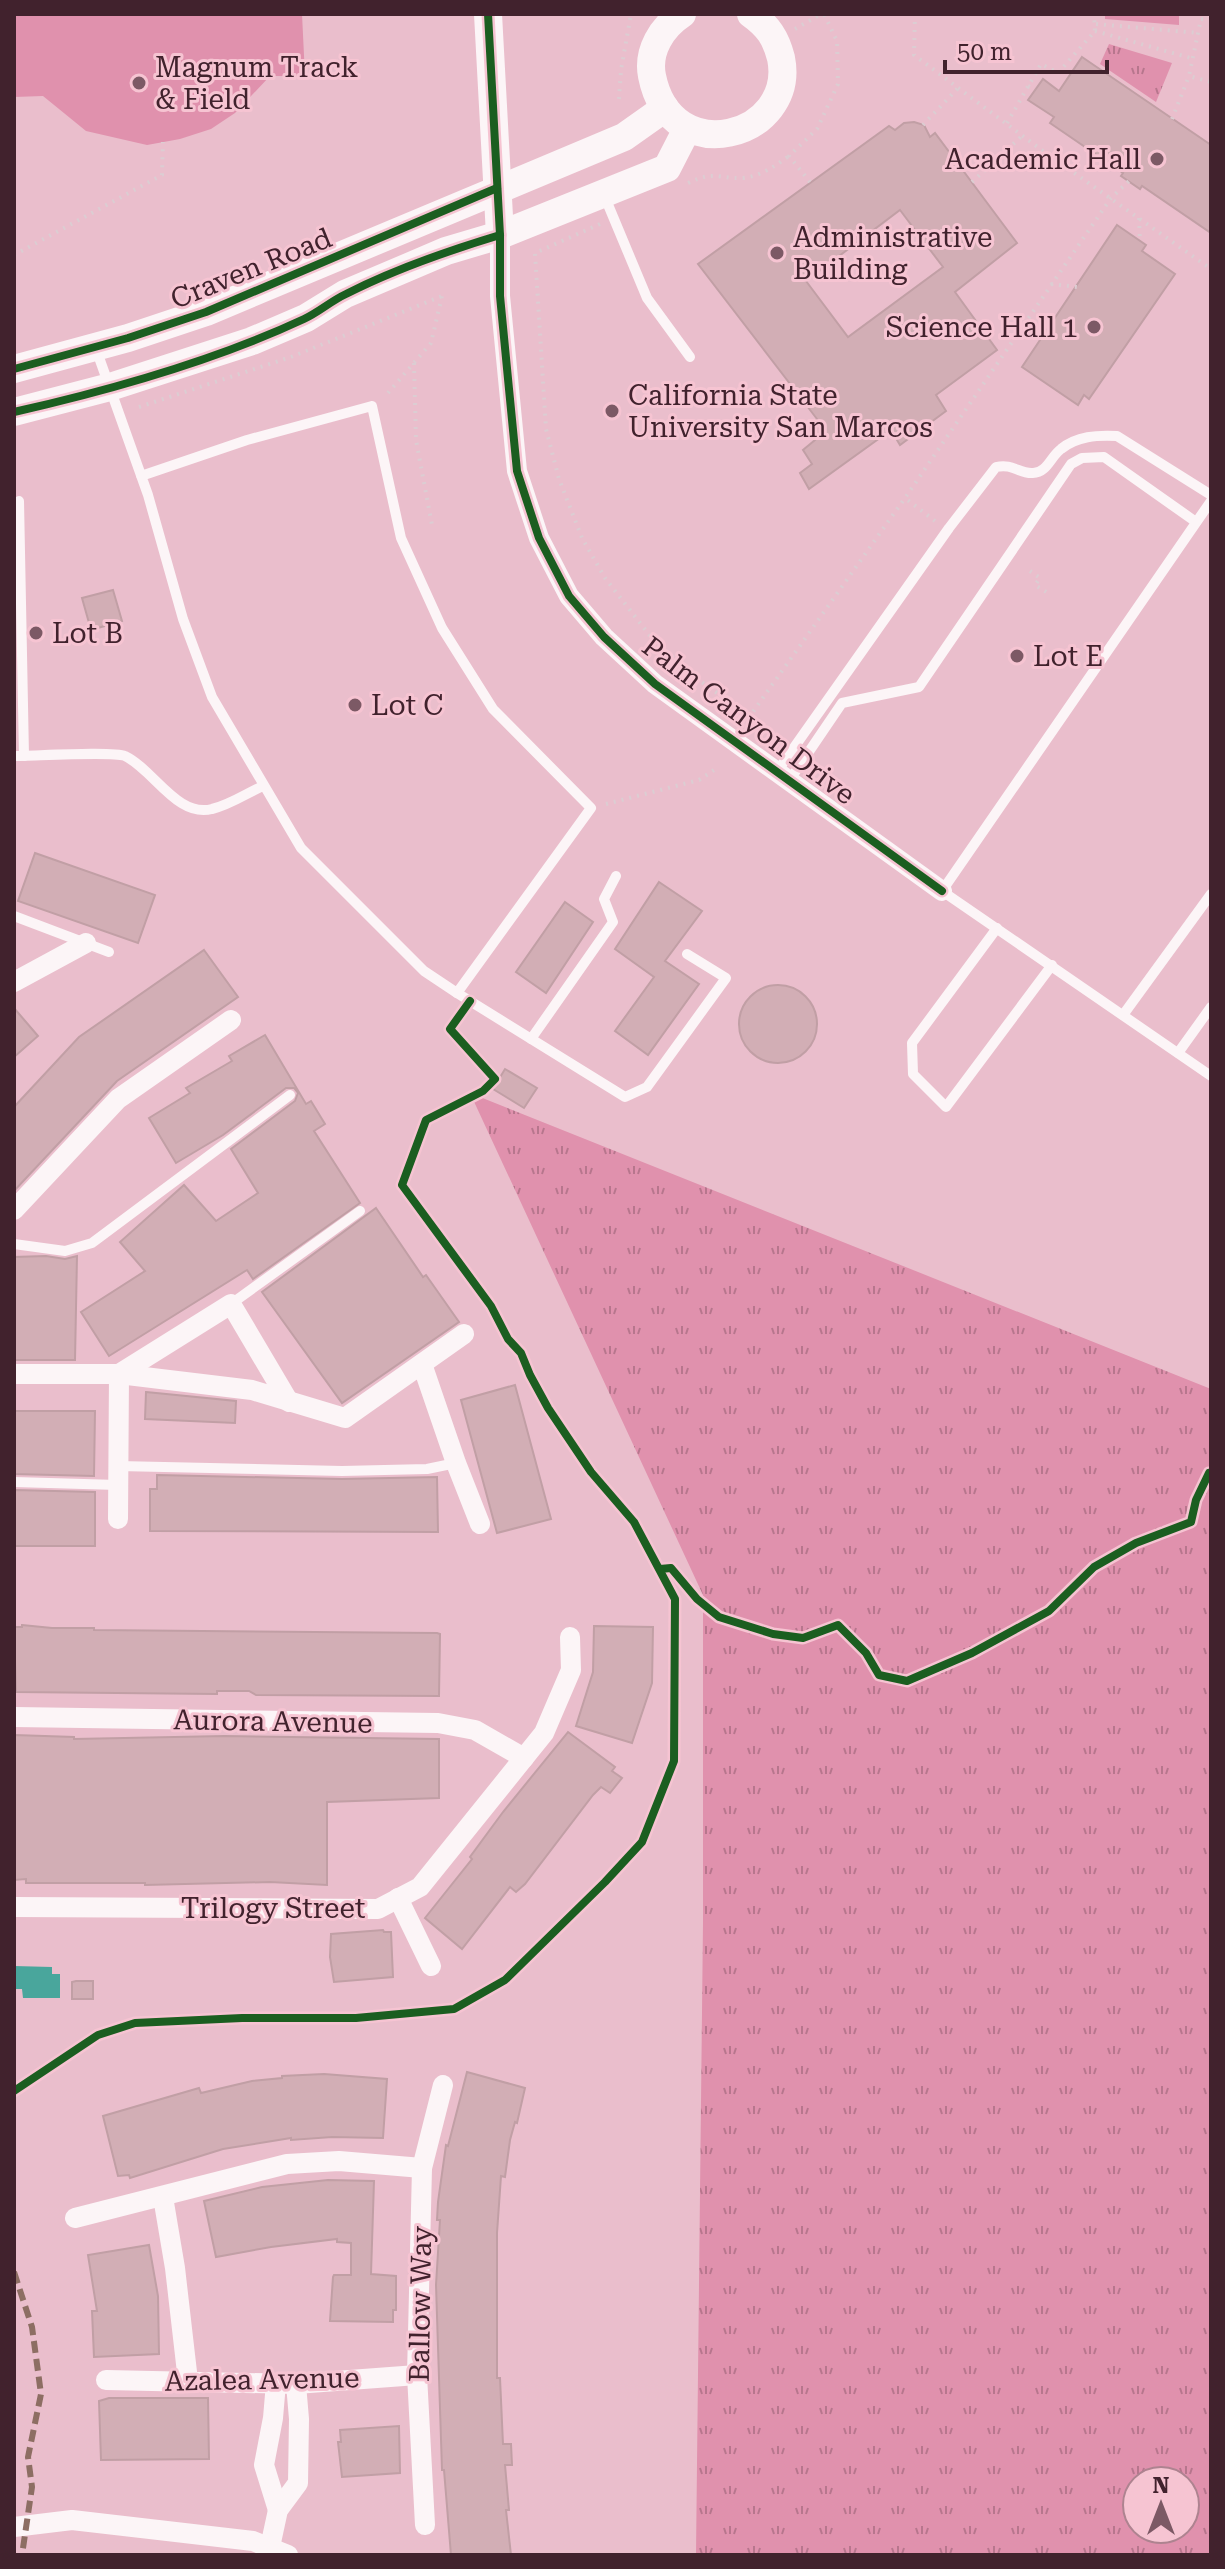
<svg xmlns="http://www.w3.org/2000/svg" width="1225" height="2569" font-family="'Roboto Serif',serif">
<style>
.grass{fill:url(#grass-tufts);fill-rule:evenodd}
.green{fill:#e091ad}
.water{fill:#49a69c}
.building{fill:#d2aeb5;stroke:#c19fa5;stroke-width:2;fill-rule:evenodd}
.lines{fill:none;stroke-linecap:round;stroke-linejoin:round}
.path{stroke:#dccdd2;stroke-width:4;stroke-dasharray:2 6;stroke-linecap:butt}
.lane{stroke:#fcf5f7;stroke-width:10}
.street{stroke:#fcf5f7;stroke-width:20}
.secondary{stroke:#fcf5f7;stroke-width:28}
.quiet{stroke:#8d6e63;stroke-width:6;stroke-dasharray:12 6;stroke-linecap:butt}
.cycleway-casing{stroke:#f6c4d2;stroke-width:13}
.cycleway{stroke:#1b5e20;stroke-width:8}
.poi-dot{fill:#7c5965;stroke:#f6c4d2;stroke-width:3}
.labels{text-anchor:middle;stroke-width:6;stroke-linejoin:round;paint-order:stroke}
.poi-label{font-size:28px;fill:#41222d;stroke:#f6c4d2;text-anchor:start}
.street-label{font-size:28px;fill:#41222d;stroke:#f6c4d2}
</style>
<defs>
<pattern id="grass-tufts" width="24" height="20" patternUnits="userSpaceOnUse" patternTransform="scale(2)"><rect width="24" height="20" fill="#e091ad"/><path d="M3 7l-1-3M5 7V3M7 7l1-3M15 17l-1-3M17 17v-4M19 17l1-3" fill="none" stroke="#b7768d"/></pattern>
</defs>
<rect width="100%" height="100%" fill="#eabecc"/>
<g class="grass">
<polygon points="1105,14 1179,14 1179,25 1105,19"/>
<polygon points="1109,44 1172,63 1156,102 1100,64"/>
<path d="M470,1093L1211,1389V2555H696L703,1922V1595ZM1137,2481H1185V2529H1137Z"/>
</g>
<polygon class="green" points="14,14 302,14 305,76 270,76 235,113 211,129 180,139 147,145 86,131 43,96 14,97"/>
<polygon class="water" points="14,1966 52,1967 52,1974 60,1974 60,1998 23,1998 22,1989 14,1989"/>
<g class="building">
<polygon points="1082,57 1211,145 1211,233 1142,186 1140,189 1121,176 1123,173 1050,123 1054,117 1028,100 1043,79 1059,91"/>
<path d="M914,122L924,125L930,137L935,133L1017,243L955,292L997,350L936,395L946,411L900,445L891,430L809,489L800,473L812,464L803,450L815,440L808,427L817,419L698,264L889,126L895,130L904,123ZM900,210L943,267L848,337L806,281Z"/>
<polygon points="1117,225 1146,245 1142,251 1175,274 1089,399 1084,395 1078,405 1022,367"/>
<polygon points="113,590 122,621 91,630 82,598"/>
<polygon points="35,853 155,895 138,943 18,901"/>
<polygon points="659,882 702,911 665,961 699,984 648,1055 615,1031 654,977 615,949"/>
<polygon points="565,902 593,922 546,993 516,972"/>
<polygon points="204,950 238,997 117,1081 14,1191 14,1107 79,1037"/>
<circle cx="778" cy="1024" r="39"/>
<polygon points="14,1008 38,1036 14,1057"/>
<polygon points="265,1035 306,1104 311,1101 325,1124 314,1131 360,1203 253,1279 247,1270 109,1356 81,1312 145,1271 120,1242 184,1185 216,1221 258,1193 231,1149 295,1101 298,1093 294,1088 286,1088 223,1135 176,1163 149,1118 190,1093 186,1088 232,1061 229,1056"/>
<polygon points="505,1069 537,1088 524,1108 493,1089"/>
<polygon points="376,1208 423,1277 426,1275 459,1322 342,1403 262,1292"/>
<polygon points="46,1256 65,1259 77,1256 75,1360 14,1360 14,1257"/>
<polygon points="515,1385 551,1519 497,1533 461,1400"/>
<polygon points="146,1392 236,1401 235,1423 145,1419"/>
<polygon points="14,1411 95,1411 94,1476 14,1474"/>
<polygon points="157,1475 342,1479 437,1477 438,1532 150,1531 150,1489 157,1489"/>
<polygon points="14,1490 95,1492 95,1546 14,1546"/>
<polygon points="22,1625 52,1628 94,1628 94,1630 437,1633 440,1634 439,1696 256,1695 249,1691 217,1691 217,1694 16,1692 14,1627 22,1627"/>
<polygon points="594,1626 653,1627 652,1683 632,1743 576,1726 593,1672"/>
<polygon points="568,1732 615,1767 612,1771 622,1778 610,1793 601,1787 593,1795 525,1884 516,1892 510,1887 462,1949 425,1918 472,1859 470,1857 503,1812"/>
<polygon points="14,1735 74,1737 74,1739 225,1736 439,1739 439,1798 327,1802 327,1885 270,1882 145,1885 145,1883 26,1883 26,1879 14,1880"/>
<polygon points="383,1930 384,1932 391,1932 393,1977 334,1982 330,1957 331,1934"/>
<polygon points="76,1981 93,1981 93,1999 72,1999 72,1982"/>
<polygon points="467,2072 525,2088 517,2123 515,2122 510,2140 505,2177 501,2176 497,2233 497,2378 500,2378 503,2444 511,2444 512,2465 505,2465 509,2510 506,2510 511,2555 451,2555 444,2470 442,2470 436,2285 440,2220 437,2220 438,2202 446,2145 448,2146"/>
<polygon points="324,2074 387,2079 383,2138 332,2137 291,2140 291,2138 223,2149 130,2178 129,2175 118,2176 103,2116 199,2088 201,2093 252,2081 282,2078 282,2076"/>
<polygon points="328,2180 374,2181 371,2274 396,2276 396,2310 393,2310 393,2322 330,2321 333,2277 334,2275 351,2275 351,2243 337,2242 337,2239 271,2247 216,2257 204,2201 262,2187"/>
<polygon points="149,2245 158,2296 159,2354 94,2357 92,2311 97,2311 88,2255"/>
<polygon points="109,2398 208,2398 209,2459 101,2460 99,2401"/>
<polygon points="399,2426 400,2473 342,2477 338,2442 341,2442 340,2430"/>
</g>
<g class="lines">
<g class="path">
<polyline points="915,14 914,55 1043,151 1211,269"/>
<polyline points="1211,20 1201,19 1189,76 1211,82"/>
<polyline points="1096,24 1199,33"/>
<polyline points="795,29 821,14"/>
<polyline points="1095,31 1194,59"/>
<polyline points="1028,86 1035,90"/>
<polyline points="619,99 621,70 631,14"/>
<polyline points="1172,119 1189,76"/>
<polyline points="1007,123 1041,64 1058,73 1095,31 1094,14"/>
<polyline points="923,125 958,88"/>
<polyline points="810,182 789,156 817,129 838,84 837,41 824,14"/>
<polyline points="972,182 1023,135"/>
<path d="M688,183C716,170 716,179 743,178C761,176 775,166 789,156"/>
<polyline points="1139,218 1140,241"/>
<polyline points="600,224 535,253 546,429 559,479 582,538 605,578 651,637 693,676 750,716 905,498"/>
<polyline points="14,255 162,175 163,142"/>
<polyline points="1051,284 1077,287"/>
<polyline points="414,363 416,440 432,525"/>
<polyline points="388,393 431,343 442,296"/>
<polyline points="139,407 291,357 442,296"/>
<polyline points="935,521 905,498 1111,198 1129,181"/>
<polyline points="1030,571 1040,578 1035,585 1048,593"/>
<polyline points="606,804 699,780 717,768"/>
</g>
<g class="lane">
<polyline points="604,195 647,298 690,357"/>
<polyline points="96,349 148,495 183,619 212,697 301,848 424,971 457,993 591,808 493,709 442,628 401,538 372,406 247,440 141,476"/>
<polyline points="19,501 24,756"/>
<polyline points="1211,501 942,891 1211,1076"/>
<path d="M14,756C34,756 113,751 125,756C154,770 177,818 212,809C230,805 247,793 263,786"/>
<path d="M776,773L949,528L996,467C1013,463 1019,474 1033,473C1047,473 1051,456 1061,449C1077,436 1097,435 1117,436L1211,495"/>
<polyline points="789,781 842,703 919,687 1071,464 1082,458 1104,457 1196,522"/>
<polyline points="14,916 109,952"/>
<polyline points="997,928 912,1043 913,1074 946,1107 1052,965"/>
<polyline points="457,993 625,1097 647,1087 726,978 687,954"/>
<polyline points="1123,1015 1211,894"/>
<polyline points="531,1039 613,922 604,899 616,876"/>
<polyline points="1178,1053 1211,1007"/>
<polyline points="14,1244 65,1251 92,1243 290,1095"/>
<polyline points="231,1304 360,1211"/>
<polyline points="118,1466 342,1471 427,1469 456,1463"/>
<polyline points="14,1482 118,1485"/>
</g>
<g class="street">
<polyline points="500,235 500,296 517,471 539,538 569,596 604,637 655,684 942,891"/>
<polyline points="14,982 86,943"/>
<polyline points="14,1210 118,1099 231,1020"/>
<polyline points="422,1364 456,1463 480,1524"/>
<polyline points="14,1374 119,1374 252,1390 345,1418 464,1334"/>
<polyline points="118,1519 119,1374 231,1304 289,1402"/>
<polyline points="14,1717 438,1723 475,1730 524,1758"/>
<polyline points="398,1898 431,1966"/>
<polyline points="14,1907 378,1909 420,1887 544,1733 571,1670 570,1637"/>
<polyline points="163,2197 175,2268 188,2381"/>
<polyline points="75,2218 287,2164 339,2161 422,2168"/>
<polyline points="106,2380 296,2384 417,2375"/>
<polyline points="276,2383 273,2418 264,2465 278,2510"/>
<polyline points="425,2525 417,2375 422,2168 443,2085"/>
<polyline points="14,2527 72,2520 253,2541 288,2555"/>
<polyline points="270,2547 278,2510 298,2483 299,2419 296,2384"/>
</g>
<g class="secondary">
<polyline points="488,14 500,235"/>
<path d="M682,14C662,27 647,51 652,76C671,172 797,137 781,58C776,38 768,26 751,14"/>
<polyline points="14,369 128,338 206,312 624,137 665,108"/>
<polyline points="14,412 110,387 252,341 306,318 345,294 446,251 500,235 667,168 687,129"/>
</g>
<polyline class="quiet" points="14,2272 32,2327 41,2394 28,2457 32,2487 22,2555"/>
<g class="cycleway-casing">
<g id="cycleway">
<polyline points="488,14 500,235 500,296 509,389 517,471 539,538 569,596 604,637 655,684 942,891"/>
<polyline points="14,369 128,338 206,312 497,188"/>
<path d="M14,412C111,390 214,361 304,319C319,312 331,301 346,294C395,269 447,251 500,235"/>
<polyline points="660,1569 671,1568 697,1599 719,1617 773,1634 803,1638 838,1625 866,1653 879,1675 907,1681 972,1653 1049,1611 1094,1567 1136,1543 1191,1522 1196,1500 1209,1473 1211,1474"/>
<polyline points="14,2091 98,2035 135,2023 242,2018 356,2018 454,2009 505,1980 605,1882 642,1842 674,1761 675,1599 634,1522 591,1472 548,1408 530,1375 521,1353 508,1339 491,1306 402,1185 426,1120 483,1091 495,1079 450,1029 470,1001"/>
</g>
</g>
<use href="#cycleway" class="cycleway"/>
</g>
<g class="poi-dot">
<circle cx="139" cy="83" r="8"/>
<circle cx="1157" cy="159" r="8"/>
<circle cx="777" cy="253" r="8"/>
<circle cx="1094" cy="327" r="8"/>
<circle cx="612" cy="411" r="8"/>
<circle cx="36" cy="633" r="8"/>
<circle cx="1017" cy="656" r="8"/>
<circle cx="355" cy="705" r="8"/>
</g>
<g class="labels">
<g class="poi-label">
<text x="155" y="77">Magnum Track<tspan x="155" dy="32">&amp; Field</tspan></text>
<text x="1141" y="169" text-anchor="end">Academic Hall</text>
<text x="793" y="247">Administrative<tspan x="793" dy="32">Building</tspan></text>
<text x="1078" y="337" text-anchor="end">Science Hall 1</text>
<text x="628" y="405">California State<tspan x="628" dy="32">University San Marcos</tspan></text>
<text x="52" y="643">Lot B</text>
<text x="1033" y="666">Lot E</text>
<text x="371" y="715">Lot C</text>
</g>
<g class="street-label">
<text transform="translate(251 268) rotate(-22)" y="10">Craven Road</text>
<text transform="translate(749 720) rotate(37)" y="10">Palm Canyon Drive</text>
<text transform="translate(273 1721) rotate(1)" y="10">Aurora Avenue</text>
<text x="273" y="1918">Trilogy Street</text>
<text transform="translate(420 2304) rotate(-89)" y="10">Ballow Way</text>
<text transform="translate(262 2379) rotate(-1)" y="10">Azalea Avenue</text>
</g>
</g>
<rect width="1225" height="2569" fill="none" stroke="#41222d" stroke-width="32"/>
<g transform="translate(1161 2505)"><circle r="38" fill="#f6c4d2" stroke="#ae8390" stroke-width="2"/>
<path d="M0-6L14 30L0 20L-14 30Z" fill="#7c5965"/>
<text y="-12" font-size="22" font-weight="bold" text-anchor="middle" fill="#41222d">N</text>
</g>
<path d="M945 60v12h162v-12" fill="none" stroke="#41222d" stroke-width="4"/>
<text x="957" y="60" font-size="24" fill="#41222d" stroke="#f6c4d2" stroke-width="6" paint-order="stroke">50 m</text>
</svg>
